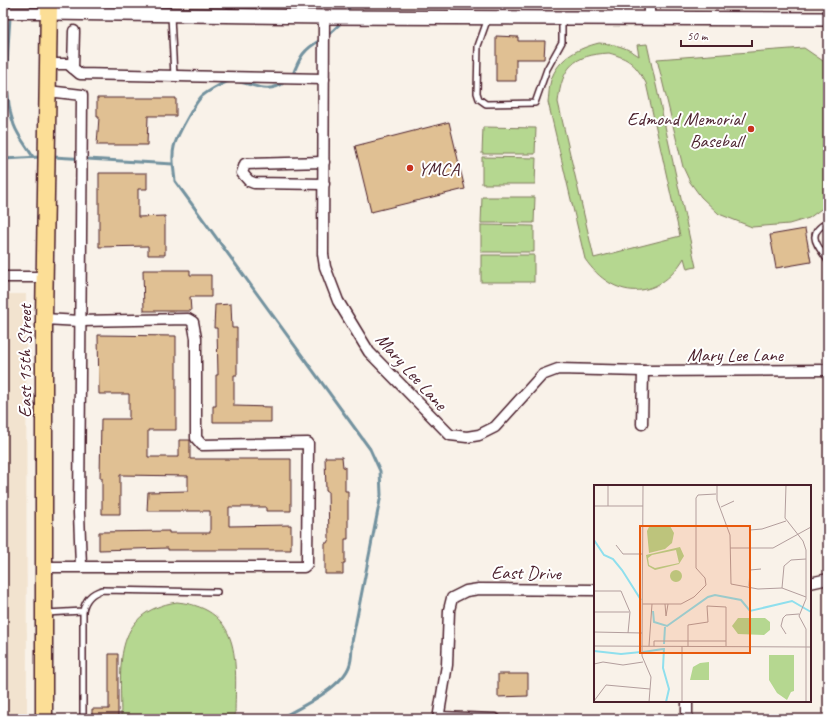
<svg xmlns="http://www.w3.org/2000/svg" width="831" height="722" font-family="Caveat,sans-serif">
<style>
.built{fill:#f2e3cf}
.green{fill:#b5d790;stroke:#807b5e;fill-rule:evenodd}
.lines{fill:none;stroke-linecap:round;stroke-linejoin:round}
.stream{stroke:#73929f;stroke-width:3}
.building{fill:#e0c093;stroke:#4a1f2b}
.service-casing{stroke:#4a1f2b;stroke-width:8}
.minor-casing{stroke:#4a1f2b;stroke-width:13}
.tertiary-casing{stroke:#4a1f2b;stroke-width:16}
.primary-casing{stroke:#4a1f2b;stroke-width:19}
.service{stroke:#fff;stroke-width:5}
.minor{stroke:#fff;stroke-width:10}
.tertiary{stroke:#fff;stroke-width:13}
.primary{stroke:#fcde96;stroke-width:16}
.poi-dot{fill:#c8321e;stroke:#fff;stroke-width:1.5}
.labels{text-anchor:middle;stroke-width:4;stroke-linejoin:round;paint-order:stroke}
.poi-label{font-size:19px;fill:#4a1f2b;stroke:#fff;text-anchor:end}
.street-label{font-size:19px;fill:#4a1f2b;stroke:#fff}
.inset-river{fill:none;stroke:#8fdfed;stroke-width:2}
.inset-road{fill:none;stroke:#b39e9d;stroke-width:1}
.view{fill:#e8590c;fill-opacity:0.15;stroke:#e8590c;stroke-width:2}
.inset-edge{fill:none;stroke:#4a1f2b;stroke-width:2}
</style>
<rect width="100%" height="100%" fill="#f9f2e9"/>
<filter id="ink" filterUnits="userSpaceOnUse"><feTurbulence type="fractalNoise" baseFrequency=".025" numOctaves="2"/><feDisplacementMap in="SourceGraphic" scale="8" xChannelSelector="R" yChannelSelector="G"/><feConvolveMatrix kernelMatrix="1 2 1 2 8 2 1 2 1" color-interpolation-filters="sRGB"/></filter>
<g filter="url(#ink)">
<polygon class="built" points="3,294 26,294 27,719 3,719"/>
<g class="green">
<path d="M599,43C615,44 626,47 639,56L637,45L647,44L696,267L687,269L684,258C658,302 613,300 585,259L548,102C549,95 549,86 551,80C558,58 579,48 599,43ZM609,53C630,59 635,64 646,83L680,236L594,258L558,102C562,67 573,55 609,53Z"/>
<polygon points="804,48 826,63 828,92 828,204 809,218 789,224 752,227 719,214 701,197 690,182 683,167 657,59"/>
<polygon points="483,127 536,128 535,154 482,154"/>
<polygon points="482,157 536,158 535,184 482,184"/>
<polygon points="482,197 535,197 534,223 481,223"/>
<polygon points="481,225 534,226 534,252 481,252"/>
<rect x="481" y="255" width="53" height="27"/>
<path d="M177,602C246,609 235,668 235,719H121C121,668 111,612 177,602Z"/>
</g>
<g class="lines">
<g class="stream">
<polyline points="9,3 9,8"/>
<polyline points="346,14 351,3"/>
<path d="M10,18C8,49 3,96 14,125C18,136 27,147 33,157"/>
<polyline points="327,36 343,21"/>
<path d="M292,77C300,56 303,50 322,39"/>
<polyline points="53,157 173,164"/>
<polyline points="3,159 40,157"/>
<path d="M279,719C299,708 343,688 350,664C352,657 352,649 352,642L381,495L380,471L370,449L175,181C174,170 171,158 174,147C176,137 195,103 202,96C207,92 220,84 227,82C246,77 264,99 286,81"/>
</g>
</g>
<g class="building">
<polygon points="496,36 518,37 518,41 545,41 544,59 516,59 516,81 496,81"/>
<polygon points="97,98 176,98 176,116 148,116 147,145 97,145 99,117 97,117"/>
<polygon points="449,122 465,189 371,212 355,146"/>
<polygon points="99,173 147,173 147,189 138,189 138,217 165,216 165,255 148,255 148,246 99,247"/>
<polygon points="805,229 811,262 776,268 770,235"/>
<polygon points="143,270 190,270 190,275 211,275 211,297 190,297 191,311 144,311"/>
<polygon points="231,304 232,328 237,328 237,375 234,375 234,406 271,407 271,422 213,422 213,406 216,406 216,375 218,375 217,328 214,328 215,305"/>
<polygon points="98,335 176,336 176,430 148,430 148,457 179,457 179,440 190,440 190,459 291,459 291,511 266,511 266,507 229,507 229,526 291,525 291,550 168,550 168,548 99,550 99,532 169,531 169,533 210,533 210,511 147,511 148,492 188,491 188,476 120,475 120,514 102,514 102,478 100,478 101,419 129,419 129,394 99,394"/>
<polygon points="325,457 342,457 343,467 345,467 345,491 348,491 348,539 345,539 345,563 343,563 343,574 325,574 325,543 327,543 329,539 328,491 326,491"/>
<polygon points="109,654 118,654 118,719 92,719 92,709 109,709"/>
<polygon points="498,674 528,674 528,696 498,697"/>
</g>
<g class="lines">
<g class="service-casing">
<g id="service">
<polyline points="171,16 174,76"/>
<polyline points="488,18 478,46 477,93 479,99 486,104 535,103 547,69 562,42 562,19"/>
<path d="M828,222C805,234 817,244 828,261"/>
<path d="M46,613L83,611C85,600 91,593 102,590L217,592"/>
<polyline points="83,719 83,611"/>
</g>
</g>
<g class="minor-casing">
<g id="minor">
<polyline points="649,3 649,19"/>
<polyline points="3,13 49,13"/>
<polyline points="135,14 135,3"/>
<polyline points="324,17 323,254 325,267 338,301 369,352 450,435 467,437 479,435 495,427 542,375 558,369 643,371 828,370"/>
<polyline points="49,64 68,64 80,74 324,79"/>
<polyline points="73,68 74,31"/>
<polyline points="48,91 82,95 79,513 81,566"/>
<polyline points="324,184 254,183 249,181 242,173 245,164 324,162"/>
<polyline points="3,277 44,277"/>
<polyline points="642,424 643,371"/>
<polyline points="43,567 304,567 307,564 308,443 202,445 196,438 196,338 193,322 188,319 80,321 44,319"/>
<polyline points="810,583 828,579"/>
<polyline points="439,717 495,719"/>
<polyline points="438,719 447,665 449,610 452,598 466,591 479,589 595,590"/>
<polyline points="687,719 687,701"/>
</g>
</g>
<g class="tertiary-casing">
<polyline id="tertiary" points="49,13 324,17 828,19"/>
</g>
<g class="primary-casing">
<polyline id="primary" points="44,719 44,319 49,3"/>
</g>
<use href="#service" class="service"/>
<use href="#minor" class="minor"/>
<use href="#tertiary" class="tertiary"/>
<use href="#primary" class="primary"/>
</g>
</g>
<g class="poi-dot">
<circle cx="751" cy="129" r="4"/>
<circle cx="410" cy="168" r="4"/>
</g>
<g class="labels">
<g class="poi-label">
<text x="743" y="125">Edmond Memorial<tspan x="743" dy="22">Baseball</tspan></text>
<text x="418" y="175" text-anchor="start">YMCA</text>
</g>
<g class="street-label">
<text x="735" y="361">Mary Lee Lane</text>
<text transform="translate(24 361) rotate(-90)" y="7">East 15th Street</text>
<text transform="translate(412 371) rotate(48)" y="7">Mary Lee Lane</text>
<text transform="translate(526 572) rotate(1)" y="7">East Drive</text>
</g>
</g>
<g transform="translate(594 485)">
<rect width="217" height="217" fill="#f9f2e9"/>
<path d="M76,41L80,48L78,58L71,64L55,68L53,46L55,42ZM86,62L90,71L85,79L61,85L54,81L52,70ZM82,65L85,78L61,83L55,80L54,73L58,70ZM76 91a6 6 0 1 1 12 0a6 6 0 1 1-12 0ZM144,133H171L176,137V145L170,150L144,149L138,141ZM175,170H200V206L197,207L193,215L183,208L175,195ZM115,177V195H96L99,182L106,178Z" fill="#b5d790" fill-rule="evenodd"/>
<path class="inset-river" d="M0,55L10,70L19,74L28,85L47,115M59,126L60,137L73,141L114,112L121,110L147,115L156,126L198,116L217,127M70,159L71,142M70,163L69,183L75,204L72,217M0,166L27,169L47,167M49,167L69,164"/>
<path class="inset-road" d="M14,0V21M49,0L48,171L57,192L55,217M123,0V15L136,50L137,99L164,104L188,103L212,112M192,0L191,33L209,56L212,65V114L205,131L212,144V217M1,21H49M127,22L140,16M156,45L168,44L192,36M22,60L29,69H49M136,63H179L217,42M156,63V41M155,101L156,85L167,84M188,103L190,81L197,75L212,74M0,106H27L36,127L34,148M48,119H87L100,112L112,100L111,93L102,83V13L104,10L122,9M71,119L72,131L74,119M0,127H35M0,147L48,148M192,149L187,141L189,133L192,130L205,129M0,161L217,162M55,161L58,119M60,161V156H132M88,161V217M94,162V140L114,137L113,121L132,122V161M0,179L9,177L29,180L49,177M0,216L12,200L56,204"/>
<path class="view" d="M46,41H156V168H46Z"/>
<rect width="217" height="217" class="inset-edge"/>
</g>
<rect width="831" height="722" fill="none" stroke="#fff" stroke-width="16"/>
<rect x="8" y="8" width="815" height="706" fill="none" stroke="#4a1f2b" stroke-width="1.5" filter="url(#ink)"/>
<path d="M681 40v6h71v-6" fill="none" stroke="#4a1f2b" stroke-width="2"/>
<text x="687" y="40" font-size="12" fill="#4a1f2b" stroke="#ffffff" stroke-width="3" paint-order="stroke">50 m</text>
</svg>
